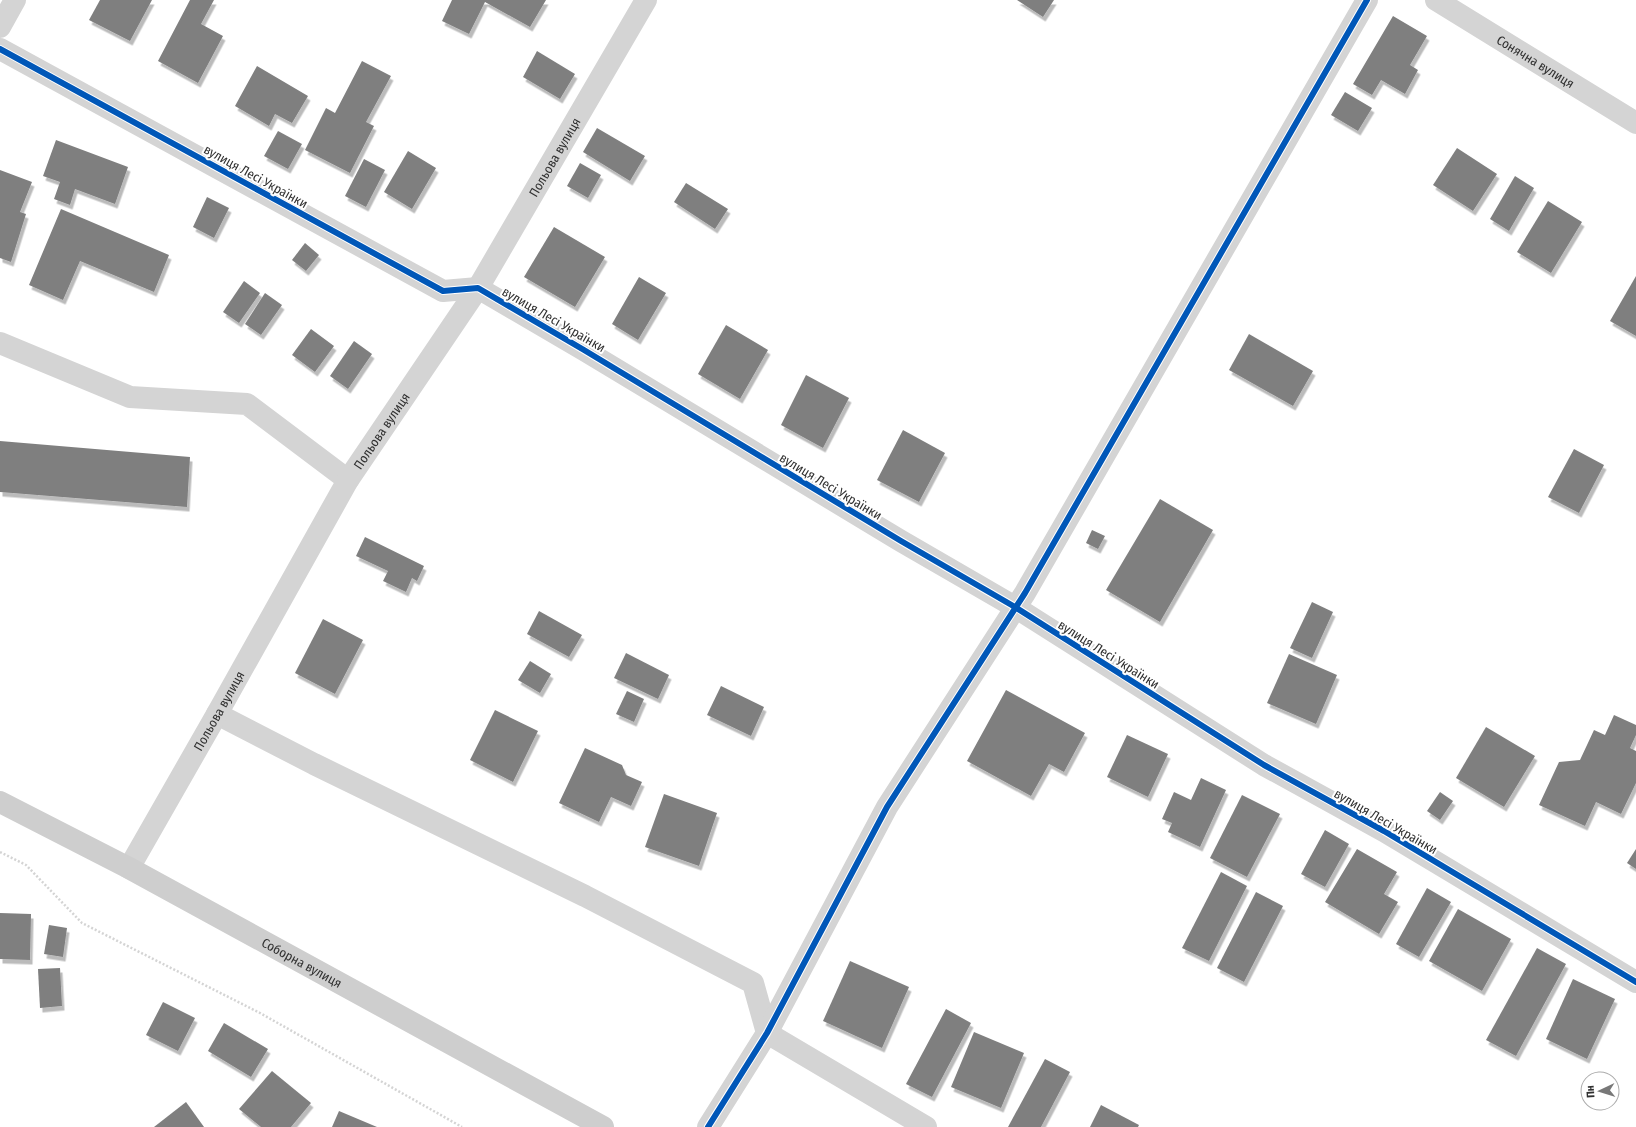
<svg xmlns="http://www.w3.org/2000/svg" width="1636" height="1127" font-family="'Fira Sans Condensed',sans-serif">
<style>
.building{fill:#7f7f7f;filter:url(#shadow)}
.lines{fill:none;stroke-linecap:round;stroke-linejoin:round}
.path{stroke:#d4d4d4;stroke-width:2.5;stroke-dasharray:2 2;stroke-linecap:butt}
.street{stroke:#d4d4d4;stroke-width:22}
.secondary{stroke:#cecece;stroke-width:22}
.cycleway-casing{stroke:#fff;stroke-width:8}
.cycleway{stroke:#0057b8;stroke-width:6}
.labels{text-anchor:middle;stroke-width:4;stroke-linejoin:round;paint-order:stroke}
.street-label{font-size:13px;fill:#303030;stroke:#fff}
</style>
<defs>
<filter id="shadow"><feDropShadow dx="2.5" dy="4.5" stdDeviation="0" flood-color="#0004"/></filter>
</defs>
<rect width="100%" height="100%" fill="#fff"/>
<g class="building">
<polygon points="100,0 152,0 130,41 89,20"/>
<polygon points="190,0 214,0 201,24 223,36 198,83 158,61"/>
<polygon points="452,0 546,0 530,27 485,2 469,34 442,21"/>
<polygon points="1017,0 1054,0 1043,17"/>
<polygon points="1393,16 1427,36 1410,65 1418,70 1405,94 1381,80 1372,95 1353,84"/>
<polygon points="537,51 575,74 560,99 523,77"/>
<polygon points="362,61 391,76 366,122 374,126 350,173 305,150 326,108 335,113"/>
<polygon points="257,66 308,96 292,123 275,114 269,126 235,106"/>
<polygon points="1345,92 1372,108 1358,131 1331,115"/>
<polygon points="597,128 645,156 630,181 583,152"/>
<polygon points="278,131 302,144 288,169 264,156"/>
<polygon points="56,140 128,167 115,204 75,189 70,205 54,199 60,182 43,176"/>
<polygon points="1457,148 1497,174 1473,211 1433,185"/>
<polygon points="408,151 436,168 412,209 384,192"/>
<polygon points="364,159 385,170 366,207 345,196"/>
<polygon points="580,163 601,175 588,198 567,186"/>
<polygon points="0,170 32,182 20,212 26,214 11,262 0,258"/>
<polygon points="1515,176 1534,188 1509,231 1490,219"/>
<polygon points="686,183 728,209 715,229 674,202"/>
<polygon points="207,197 229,208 214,238 193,227"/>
<polygon points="1548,201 1582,222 1551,273 1517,252"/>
<polygon points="61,209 169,255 154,292 80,261 63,300 29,285"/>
<polygon points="554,227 605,257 575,307 524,277"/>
<polygon points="305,243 319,255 306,271 292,260"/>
<polygon points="1636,276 1636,336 1610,321"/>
<polygon points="639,277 666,293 638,340 612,324"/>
<polygon points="244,281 260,293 239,323 223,312"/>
<polygon points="265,293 282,305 261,335 245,324"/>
<polygon points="726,325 768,350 740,399 698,374"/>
<polygon points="311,329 334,346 315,372 292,355"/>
<polygon points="1249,334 1313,371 1293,406 1229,370"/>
<polygon points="354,341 372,354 348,389 330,376"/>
<polygon points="806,375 849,398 823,448 781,425"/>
<polygon points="903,430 945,453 919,502 877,480"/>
<polygon points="0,441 190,457 187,507 0,492"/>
<polygon points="1574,449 1604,465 1579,513 1548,497"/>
<polygon points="1160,499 1213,530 1160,622 1106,590"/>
<polygon points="1092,530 1105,536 1098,549 1086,543"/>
<polygon points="365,537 424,566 417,581 412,578 406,592 383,581 388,571 356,556"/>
<polygon points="1312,602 1333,612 1312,658 1290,648"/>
<polygon points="539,611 582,635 569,657 527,634"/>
<polygon points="323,619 363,640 335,694 295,673"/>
<polygon points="626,653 669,675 658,699 614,678"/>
<polygon points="1289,654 1337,675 1316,724 1267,703"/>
<polygon points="530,661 551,674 540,693 518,680"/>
<polygon points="721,686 764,707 751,736 707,715"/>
<polygon points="1006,690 1085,733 1064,772 1049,764 1031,796 967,761"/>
<polygon points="627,691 644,699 634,722 616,714"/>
<polygon points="495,710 538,731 513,782 470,760"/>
<polygon points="1614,715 1636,725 1636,735 1630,748 1636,751 1636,783 1621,814 1596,802 1585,826 1539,805 1559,762 1580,760 1594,730 1605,735"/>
<polygon points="1486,727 1535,756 1504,807 1456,778"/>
<polygon points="1127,735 1168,754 1148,797 1107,777"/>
<polygon points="585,748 622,765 626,775 642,782 631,806 611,797 599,822 559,803"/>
<polygon points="1201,778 1226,790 1200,847 1168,832 1172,823 1162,819 1174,792 1191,800"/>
<polygon points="1440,792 1453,801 1440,820 1427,811"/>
<polygon points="664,794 717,813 699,866 645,847"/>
<polygon points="1242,795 1280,814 1247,877 1210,858"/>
<polygon points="1325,830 1349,844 1325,887 1301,874"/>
<polygon points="1357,849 1397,872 1384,894 1398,902 1379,934 1325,902"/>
<polygon points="1636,849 1636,869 1627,863"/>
<polygon points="1221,872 1247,886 1209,961 1182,948"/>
<polygon points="1427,888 1451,902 1419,957 1396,944"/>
<polygon points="1256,892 1283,906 1244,982 1217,968"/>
<polygon points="1458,909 1511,939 1482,991 1429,961"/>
<polygon points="0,913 31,914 30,960 0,959"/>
<polygon points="49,925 67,928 63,957 44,954"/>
<polygon points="1537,948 1566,964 1516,1056 1486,1040"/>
<polygon points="850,961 909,987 882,1048 823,1021"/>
<polygon points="60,968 62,1006 40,1008 38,969"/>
<polygon points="1573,979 1615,999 1587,1059 1546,1039"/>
<polygon points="163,1002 195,1018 178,1051 146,1035"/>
<polygon points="946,1009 971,1023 932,1097 906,1084"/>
<polygon points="224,1023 268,1049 251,1077 208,1051"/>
<polygon points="974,1032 1024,1053 1001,1108 951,1087"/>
<polygon points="1045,1059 1070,1072 1041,1127 1008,1127"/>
<polygon points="272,1071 311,1103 291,1127 261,1127 239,1109"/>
<polygon points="186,1102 204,1127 154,1127"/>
<polygon points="1101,1105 1139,1125 1138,1127 1090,1127"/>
<polygon points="339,1111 377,1127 332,1127"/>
</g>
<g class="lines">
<polyline class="path" points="0,852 26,865 82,923 260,1013 462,1127"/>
<g class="street">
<path id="s1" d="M1436,0L1636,123"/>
<polyline points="0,27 15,0"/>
<polyline points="0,49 443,291 478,288 584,350 901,541 1015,607 1264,765 1384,831 1636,982"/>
<polyline points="0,343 130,397 247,404 348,480"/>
<polyline points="217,714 314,764 585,896 753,983 767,1033 926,1127"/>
<path id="s2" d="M129,868L217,714L348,480L478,288L646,0"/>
<polyline points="708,1127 767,1033 887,807 1025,593 1367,0"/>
</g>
<path class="secondary" id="s3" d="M0,802L129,868L603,1127"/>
<g class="cycleway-casing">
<g id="cycleway">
<polyline points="0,49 443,291 478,288 584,350 901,541 1015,607 1264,765 1384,831 1636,982"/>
<polyline points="708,1127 767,1033 887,807 1025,593 1367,0"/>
</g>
</g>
<use href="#cycleway" class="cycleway"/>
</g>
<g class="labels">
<g class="street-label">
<text dy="5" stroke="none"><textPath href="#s1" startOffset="117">Сонячна вулиця</textPath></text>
<text dy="5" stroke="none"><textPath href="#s2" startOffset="829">Польова вулиця</textPath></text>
<text transform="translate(256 176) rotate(29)" y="5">вулиця Лесі Українки</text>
<text transform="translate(554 319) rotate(30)" y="5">вулиця Лесі Українки</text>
<text dy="5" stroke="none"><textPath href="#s2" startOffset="505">Польова вулиця</textPath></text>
<text transform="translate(831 486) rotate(31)" y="5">вулиця Лесі Українки</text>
<text transform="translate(1109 654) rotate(32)" y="5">вулиця Лесі Українки</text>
<text dy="5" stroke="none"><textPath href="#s2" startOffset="181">Польова вулиця</textPath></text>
<text transform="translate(1386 821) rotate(30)" y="5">вулиця Лесі Українки</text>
<text dy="5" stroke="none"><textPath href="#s3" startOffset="342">Соборна вулиця</textPath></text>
</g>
</g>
<g transform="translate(1600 1091) rotate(266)"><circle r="19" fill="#ffffff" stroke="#acacac"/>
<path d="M0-3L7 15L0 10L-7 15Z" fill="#787878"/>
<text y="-6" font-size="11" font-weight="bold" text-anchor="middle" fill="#303030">Пн</text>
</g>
</svg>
